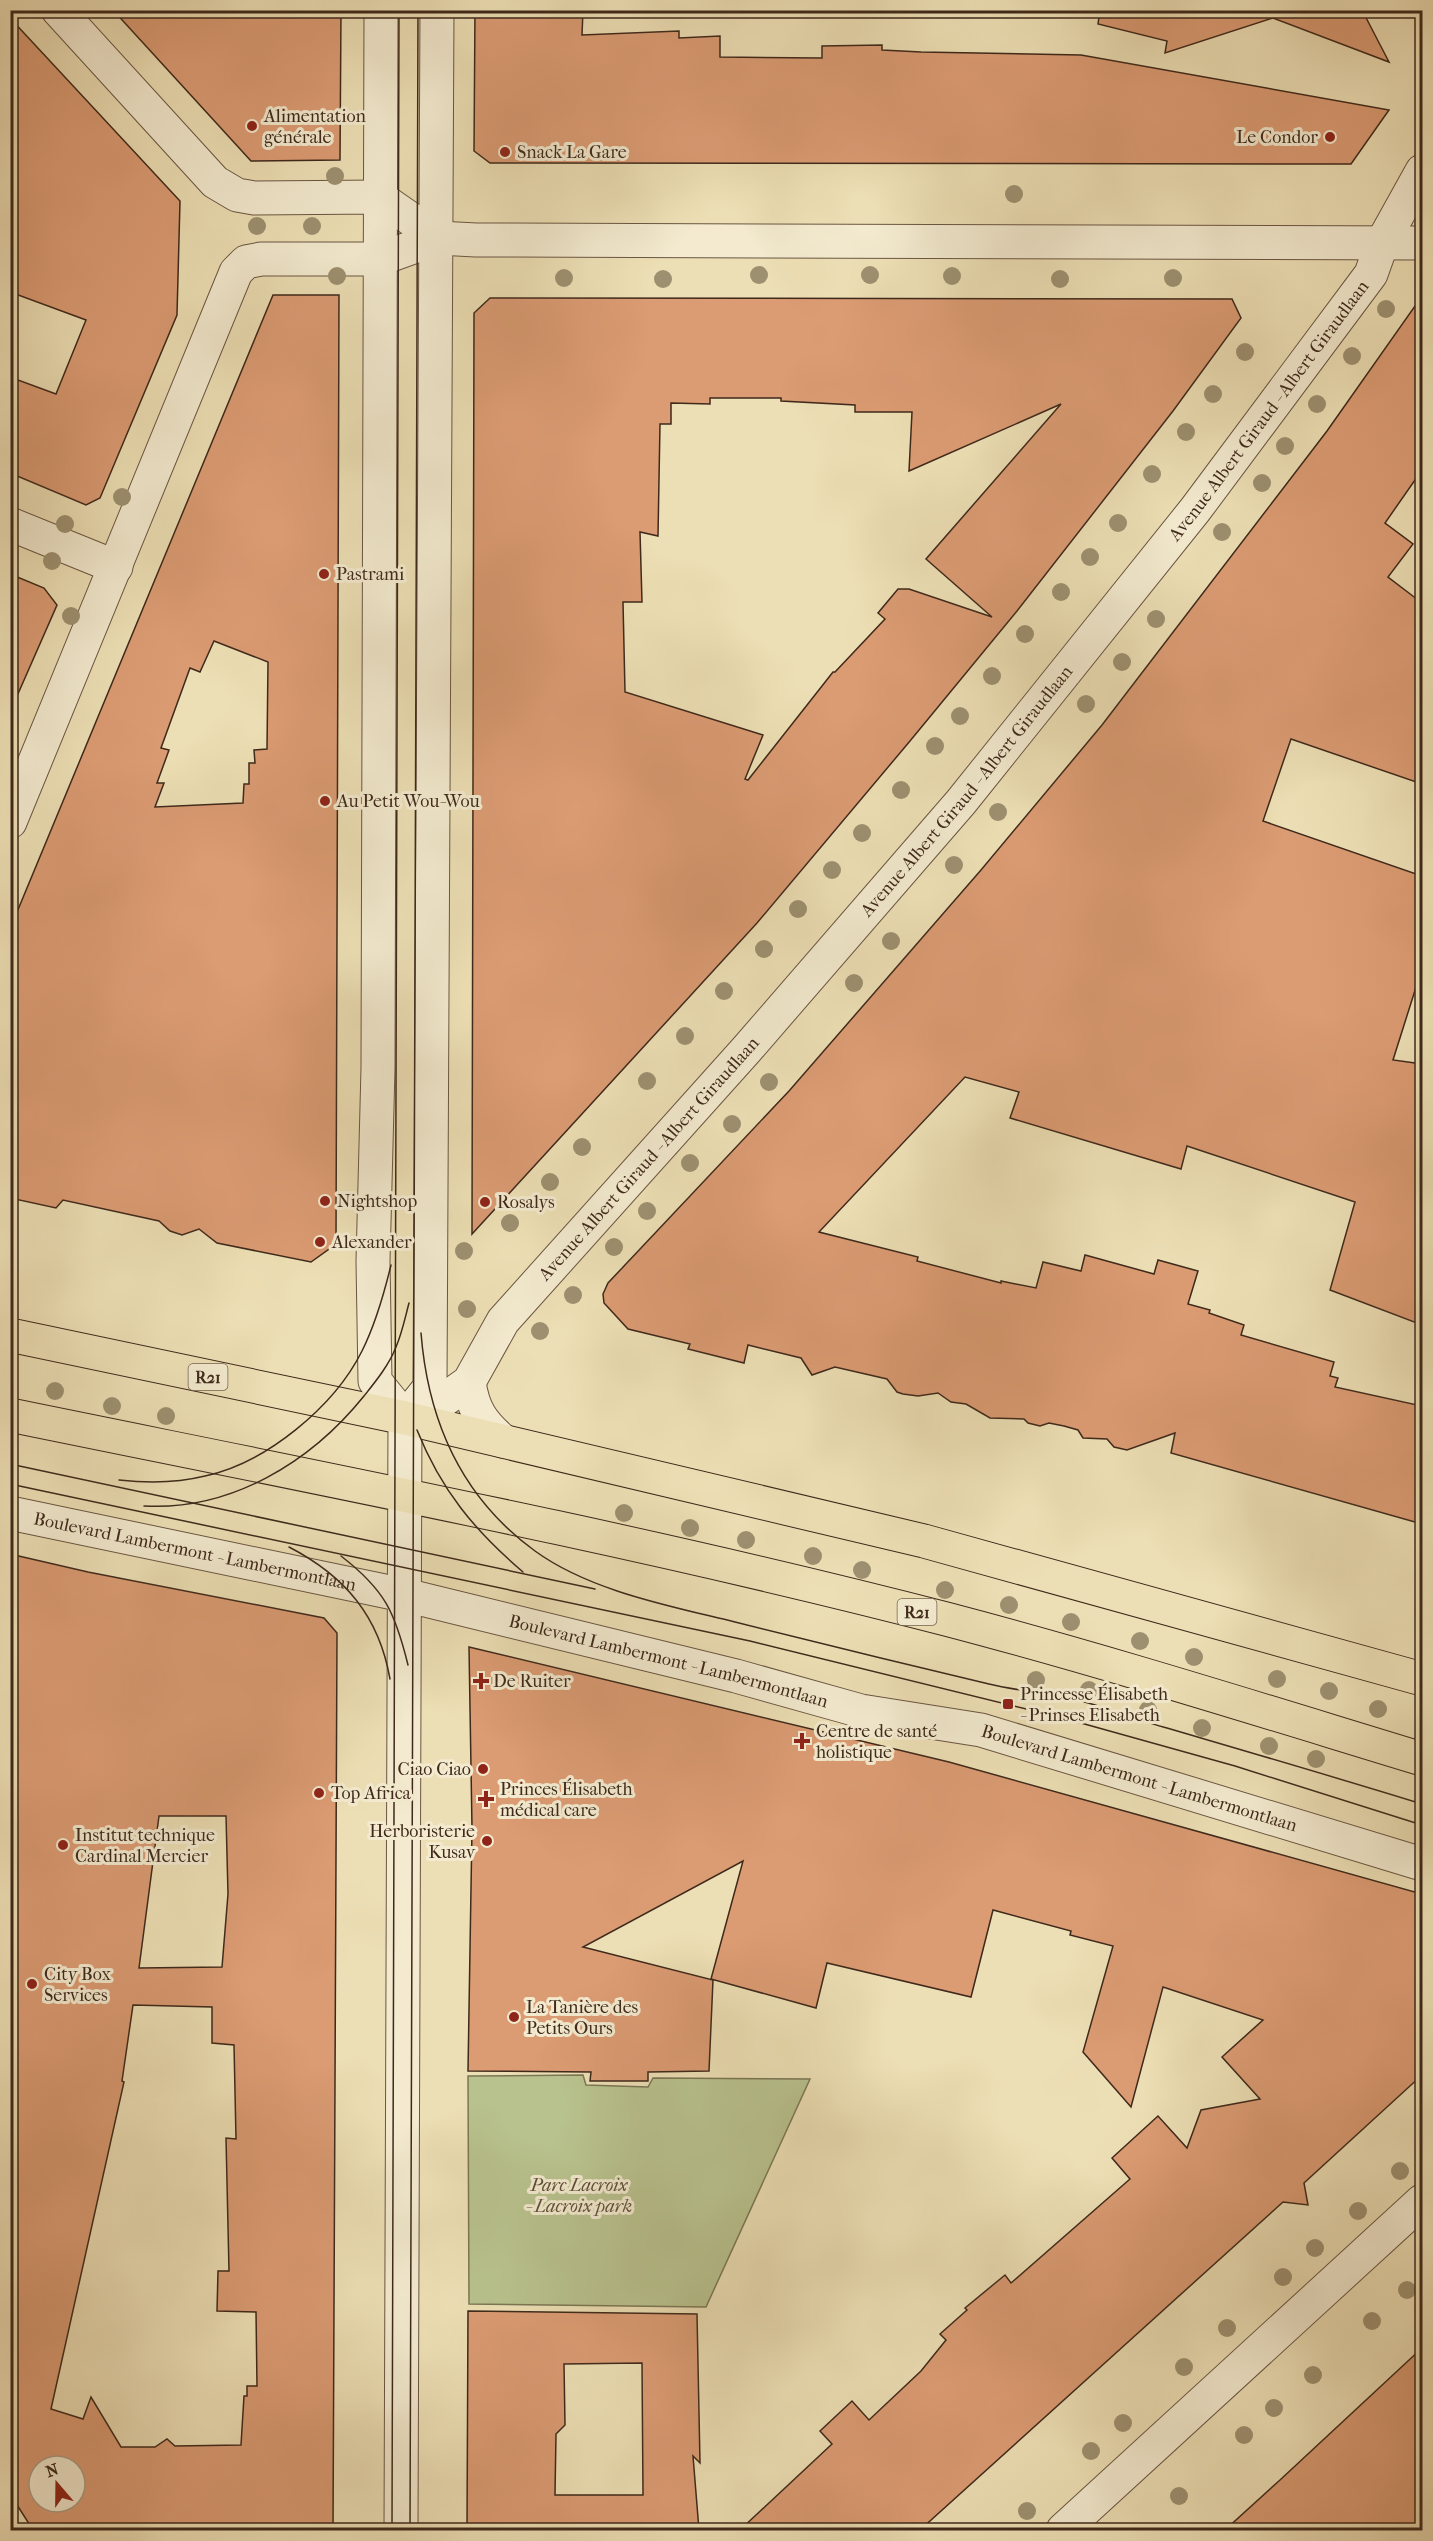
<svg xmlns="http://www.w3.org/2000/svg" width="1433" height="2541" font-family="'IM FELL French Canon',serif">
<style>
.green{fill:#b8c28e;stroke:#7b7654;stroke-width:1.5}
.building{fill:#db9b73;stroke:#3e291b;stroke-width:1.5;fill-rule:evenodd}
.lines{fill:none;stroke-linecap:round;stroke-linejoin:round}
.street-casing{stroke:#6a5642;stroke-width:35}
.primary-casing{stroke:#3e291b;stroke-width:35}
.street{stroke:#f3eacf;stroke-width:33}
.primary{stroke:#eddfb5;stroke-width:33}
.tram{stroke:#3e291b;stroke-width:1.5}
.tree{fill:#9d9070}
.poi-dot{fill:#8f2418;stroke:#f3eacf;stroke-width:2}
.labels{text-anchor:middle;stroke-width:6;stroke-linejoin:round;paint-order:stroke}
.shield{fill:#f3eacf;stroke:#746351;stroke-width:1.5}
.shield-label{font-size:16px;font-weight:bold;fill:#3e291b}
.poi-label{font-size:18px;fill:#3e291b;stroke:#f3eacf;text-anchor:start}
.street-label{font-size:18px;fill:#3e291b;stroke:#f3eacf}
.park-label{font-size:18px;font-style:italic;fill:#5c4f38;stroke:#f3eacf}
</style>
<rect width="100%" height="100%" fill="#eddfb5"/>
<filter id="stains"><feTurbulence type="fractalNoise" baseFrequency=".00333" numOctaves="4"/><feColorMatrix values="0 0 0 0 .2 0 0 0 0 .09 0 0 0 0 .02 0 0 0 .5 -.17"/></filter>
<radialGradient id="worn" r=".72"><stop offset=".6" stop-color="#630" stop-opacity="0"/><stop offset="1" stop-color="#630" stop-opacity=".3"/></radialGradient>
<polygon class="green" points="583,2075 586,2085 648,2087 653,2078 810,2079 706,2307 469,2304 468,2076"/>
<g class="building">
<polygon points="113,10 341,10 340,160 251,161"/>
<polygon points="475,10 583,10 582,35 679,31 679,38 720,36 720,57 822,58 822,46 882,45 882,50 921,52 1081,55 1389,110 1351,164 490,163 474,151"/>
<polygon points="1100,10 1362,10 1389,62 1273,18 1165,53 1167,41 1098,24"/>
<polygon points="10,18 180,201 177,315 100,498 86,505 10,473 10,377 56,394 86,320 10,292"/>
<path d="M273,295H339L336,1244L311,1262L217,1243L199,1229L182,1235L170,1231L159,1221L63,1200L56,1208L10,1198V929ZM214,641L268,662L267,749L254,750L255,763H249V784H244L243,803L155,807L164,783H157L169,750L161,748L190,668L200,672Z"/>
<polygon points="1422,296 1422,470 1385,523 1413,544 1388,577 1422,603 1422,784 1291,739 1263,821 1422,876 1422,985 1417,984 1393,1060 1422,1064 1422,1325 1330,1290 1355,1202 1187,1146 1181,1169 1010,1118 1019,1092 965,1077 819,1232 918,1257 917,1261 1001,1283 1001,1281 1036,1288 1043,1262 1081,1271 1085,1255 1154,1274 1158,1260 1198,1271 1188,1304 1210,1310 1209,1313 1244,1325 1241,1335 1334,1362 1330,1376 1338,1378 1335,1387 1422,1406 1422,1524 1171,1453 1175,1433 1127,1450 1114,1447 1107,1439 1083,1438 1078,1430 1064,1426 1049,1423 1040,1426 1028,1423 1024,1419 990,1418 966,1404 951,1402 938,1393 918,1396 903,1394 897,1392 887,1379 835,1367 812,1375 801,1358 748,1345 744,1363 688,1349 690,1344 628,1329 604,1303 603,1294 608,1283 789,1091 981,870 1102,725 1327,431"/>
<path d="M490,298L1232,299L1241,318L1173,411L1017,611L910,741L757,923L472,1234L474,313ZM710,398H781V401L855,405V412H912L909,471L1061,404L926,559L992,617L909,589H898L878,613L885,619L835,672H833L748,780L745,779L763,735L625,692L623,602H642L640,532L658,536L660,424H671V403L710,404Z"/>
<polygon points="10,574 44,588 57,605 10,712"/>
<path d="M10,1554L88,1572L324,1618L337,1633L333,2530H33L10,2494ZM159,1816H226L228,1894L222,1967L139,1968ZM133,2005L212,2007V2043L234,2045L236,2139L226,2138L229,2271H218L217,2311L256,2312L257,2386H247V2396H244L241,2445L175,2446L167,2439L155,2447H121L91,2397L83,2419L51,2409L124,2082L122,2081ZM39,2466H75V2502H39Z"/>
<polygon points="469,1647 949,1762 1422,1894 1422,2075 1304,2183 1308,2205 1283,2202 920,2530 740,2530 832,2444 820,2431 852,2401 869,2420 921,2371 946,2340 940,2334 967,2310 965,2308 1005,2275 1011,2283 1130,2179 1112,2158 1158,2116 1187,2148 1201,2110 1260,2099 1222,2057 1263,2020 1163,1987 1131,2107 1083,2052 1113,1946 1070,1935 1071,1931 993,1910 971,1997 827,1963 816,2008 711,1979 743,1861 583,1947 713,1980 709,2071 648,2072 648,2081 590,2081 591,2072 468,2071 472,1828"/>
<path d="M468,2311L697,2314L700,2463L693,2456L699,2530H467ZM642,2363L643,2495H555L556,2434L565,2425L564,2364Z"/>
<polygon points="1422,2348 1422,2530 1225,2530 1280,2480"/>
</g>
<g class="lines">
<g class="street-casing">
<g id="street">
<polyline points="58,10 215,182 237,195 254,198 379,197 438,238"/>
<polyline points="381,10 378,1068 373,1261 375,1381 405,1418"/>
<polyline points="10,524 116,567"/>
<polyline points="10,822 236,272 246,262 261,259 380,259 438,238 476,240 1422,243"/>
<path d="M469,1382C473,1410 482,1423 503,1441"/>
<path id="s1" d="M415,1414L441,1402L469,1382L503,1321L747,1049L961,802L1195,510L1371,274L1382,243L1422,171"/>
<path id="s2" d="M10,1513L413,1597L736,1676L861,1711L981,1730L1422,1864"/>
<polyline points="401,2530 405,1418 430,1387 437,10"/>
<polyline points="1063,2530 1422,2201"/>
</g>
</g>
<g class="primary-casing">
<g id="primary">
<polyline points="10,1335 405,1418 924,1541 1422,1679"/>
<path d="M10,1415C323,1479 637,1539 946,1619C1106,1661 1264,1711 1422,1759"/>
</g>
</g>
<use href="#street" class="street"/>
<use href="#primary" class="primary"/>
<g class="tram">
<path d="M421,1333C428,1421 462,1498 535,1551C590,1591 670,1606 735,1622C820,1643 904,1664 989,1684C1018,1691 1048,1693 1076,1700C1107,1707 1136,1720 1167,1728C1252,1753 1338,1778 1422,1804"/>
<path d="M417,1430C441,1490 474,1530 523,1572"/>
<polyline points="10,1464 595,1589"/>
<path d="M119,1480C147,1483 177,1483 205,1476C266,1463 334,1407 362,1351C375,1325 384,1294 391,1265"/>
<polyline points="10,1484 750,1641 1063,1718 1235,1766 1422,1825"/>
<path d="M144,1506C231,1511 311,1462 364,1396C376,1381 389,1365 396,1347C402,1333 405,1318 409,1303"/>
<path d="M289,1547C345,1576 379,1616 390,1679"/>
<path d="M341,1556C385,1590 395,1612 408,1665"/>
<polyline points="392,2530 399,10"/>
<polyline points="410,2530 418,10"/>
</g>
</g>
<g class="tree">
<circle cx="335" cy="176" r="9"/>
<circle cx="1014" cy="194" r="9"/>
<circle cx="257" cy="226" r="9"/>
<circle cx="312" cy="226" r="9"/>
<circle cx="759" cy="275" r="9"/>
<circle cx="870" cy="275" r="9"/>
<circle cx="337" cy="276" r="9"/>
<circle cx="952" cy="276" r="9"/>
<circle cx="564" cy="278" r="9"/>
<circle cx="1173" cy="278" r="9"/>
<circle cx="663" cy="279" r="9"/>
<circle cx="1060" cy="279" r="9"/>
<circle cx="1386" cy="309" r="9"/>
<circle cx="1245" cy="352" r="9"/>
<circle cx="1352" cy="356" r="9"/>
<circle cx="1213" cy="394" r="9"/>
<circle cx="1317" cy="404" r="9"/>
<circle cx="1186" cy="432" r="9"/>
<circle cx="1285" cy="446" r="9"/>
<circle cx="1152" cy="474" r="9"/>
<circle cx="1262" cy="483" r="9"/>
<circle cx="122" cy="497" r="9"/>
<circle cx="1118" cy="523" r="9"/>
<circle cx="65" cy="524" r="9"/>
<circle cx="1222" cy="532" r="9"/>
<circle cx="1090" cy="557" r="9"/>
<circle cx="52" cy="561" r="9"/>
<circle cx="1061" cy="592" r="9"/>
<circle cx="71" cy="616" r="9"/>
<circle cx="1156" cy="619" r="9"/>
<circle cx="1025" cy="634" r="9"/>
<circle cx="1122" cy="662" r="9"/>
<circle cx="992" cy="676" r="9"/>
<circle cx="1086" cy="704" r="9"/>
<circle cx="960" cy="716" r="9"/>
<circle cx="935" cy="746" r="9"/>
<circle cx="901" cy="790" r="9"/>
<circle cx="998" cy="812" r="9"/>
<circle cx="862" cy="833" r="9"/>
<circle cx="954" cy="865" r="9"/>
<circle cx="832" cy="870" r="9"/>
<circle cx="798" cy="909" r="9"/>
<circle cx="891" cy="941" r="9"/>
<circle cx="764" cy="949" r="9"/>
<circle cx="854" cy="983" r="9"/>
<circle cx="724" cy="991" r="9"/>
<circle cx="685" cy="1036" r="9"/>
<circle cx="647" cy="1081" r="9"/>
<circle cx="769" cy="1082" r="9"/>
<circle cx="732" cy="1124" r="9"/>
<circle cx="582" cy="1147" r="9"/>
<circle cx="690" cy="1163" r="9"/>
<circle cx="550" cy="1182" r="9"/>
<circle cx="647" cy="1211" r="9"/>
<circle cx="510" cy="1223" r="9"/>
<circle cx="614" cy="1247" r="9"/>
<circle cx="464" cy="1251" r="9"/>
<circle cx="573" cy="1295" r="9"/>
<circle cx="467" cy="1309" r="9"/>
<circle cx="540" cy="1331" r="9"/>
<circle cx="55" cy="1391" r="9"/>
<circle cx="112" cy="1406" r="9"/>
<circle cx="166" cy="1416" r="9"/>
<circle cx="624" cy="1513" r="9"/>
<circle cx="690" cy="1528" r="9"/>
<circle cx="746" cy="1540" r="9"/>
<circle cx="813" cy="1556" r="9"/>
<circle cx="862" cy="1570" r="9"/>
<circle cx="945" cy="1590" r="9"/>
<circle cx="1009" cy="1605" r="9"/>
<circle cx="1071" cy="1622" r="9"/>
<circle cx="1140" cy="1641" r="9"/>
<circle cx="1194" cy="1657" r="9"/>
<circle cx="1277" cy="1679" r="9"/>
<circle cx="1036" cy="1680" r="9"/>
<circle cx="1089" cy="1690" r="9"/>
<circle cx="1329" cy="1691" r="9"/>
<circle cx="1378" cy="1709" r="9"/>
<circle cx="1148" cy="1710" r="9"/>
<circle cx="1202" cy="1728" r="9"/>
<circle cx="1269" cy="1746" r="9"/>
<circle cx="1316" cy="1759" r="9"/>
<circle cx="1400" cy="2171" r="9"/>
<circle cx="1358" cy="2211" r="9"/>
<circle cx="1315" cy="2248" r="9"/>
<circle cx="1283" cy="2277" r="9"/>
<circle cx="1407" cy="2290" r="9"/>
<circle cx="1372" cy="2321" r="9"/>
<circle cx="1227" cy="2328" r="9"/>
<circle cx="1184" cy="2367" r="9"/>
<circle cx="1313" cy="2375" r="9"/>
<circle cx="1274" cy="2408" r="9"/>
<circle cx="1123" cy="2423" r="9"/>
<circle cx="1244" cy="2435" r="9"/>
<circle cx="1091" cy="2451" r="9"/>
<circle cx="1179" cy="2496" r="9"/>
<circle cx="1027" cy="2511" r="9"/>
</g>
<g class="poi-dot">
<circle cx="252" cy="126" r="6"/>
<circle cx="1330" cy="137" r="6"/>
<circle cx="505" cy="152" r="6"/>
<circle cx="324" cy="574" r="6"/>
<circle cx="325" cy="801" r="6"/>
<circle cx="325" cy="1201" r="6"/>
<circle cx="485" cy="1202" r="6"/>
<circle cx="320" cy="1242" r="6"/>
<path d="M478 1672h6v6h6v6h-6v6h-6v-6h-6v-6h6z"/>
<rect x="1002" y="1698" width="12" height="12" rx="3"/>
<path d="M799 1732h6v6h6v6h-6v6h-6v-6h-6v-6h6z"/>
<circle cx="483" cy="1769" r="6"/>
<circle cx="319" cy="1793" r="6"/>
<path d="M483 1790h6v6h6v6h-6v6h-6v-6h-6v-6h6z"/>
<circle cx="487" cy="1841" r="6"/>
<circle cx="63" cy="1845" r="6"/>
<circle cx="32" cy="1984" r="6"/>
<circle cx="514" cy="2017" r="6"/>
</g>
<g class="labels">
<g class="shield">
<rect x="188.5" y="1364" width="39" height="26" rx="4.5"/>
<rect x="897.5" y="1599" width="39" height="26" rx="4.5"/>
</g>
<g class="shield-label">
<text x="208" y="1383">R21</text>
<text x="917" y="1618">R21</text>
</g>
<g class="poi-label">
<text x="264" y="122">Alimentation<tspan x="264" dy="21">générale</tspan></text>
<text x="1318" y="143" text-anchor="end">Le Condor</text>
<text x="517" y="158">Snack La Gare</text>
<text x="336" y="580">Pastrami</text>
<text x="337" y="807">Au Petit Wou-Wou</text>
<text x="337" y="1207">Nightshop</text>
<text x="497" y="1208">Rosalys</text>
<text x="332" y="1248">Alexander</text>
<text x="493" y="1687">De Ruiter</text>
<text x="1020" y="1700">Princesse Élisabeth<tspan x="1020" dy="21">- Prinses Elisabeth</tspan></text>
<text x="816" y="1737">Centre de santé<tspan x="816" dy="21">holistique</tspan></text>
<text x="471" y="1775" text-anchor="end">Ciao Ciao</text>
<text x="500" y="1795">Princes Élisabeth<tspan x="500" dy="21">médical care</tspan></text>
<text x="331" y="1799">Top Africa</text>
<text x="475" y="1837" text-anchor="end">Herboristerie<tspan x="475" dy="21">Kusav</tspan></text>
<text x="75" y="1841">Institut technique<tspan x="75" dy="21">Cardinal Mercier</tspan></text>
<text x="44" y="1980">City Box<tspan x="44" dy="21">Services</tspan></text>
<text x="526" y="2013">La Tanière des<tspan x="526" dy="21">Petits Ours</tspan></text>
</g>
<g class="street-label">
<text dy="6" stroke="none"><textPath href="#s1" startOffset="1323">Avenue Albert Giraud - Albert Giraudlaan</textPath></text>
<text dy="6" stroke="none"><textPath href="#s1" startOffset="837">Avenue Albert Giraud - Albert Giraudlaan</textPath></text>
<text dy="6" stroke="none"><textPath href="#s1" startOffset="351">Avenue Albert Giraud - Albert Giraudlaan</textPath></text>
<text dy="6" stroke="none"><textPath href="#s2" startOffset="189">Boulevard Lambermont - Lambermontlaan</textPath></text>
<text dy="6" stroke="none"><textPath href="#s2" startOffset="675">Boulevard Lambermont - Lambermontlaan</textPath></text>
<text dy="6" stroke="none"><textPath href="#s2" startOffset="1161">Boulevard Lambermont - Lambermontlaan</textPath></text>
</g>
<g class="park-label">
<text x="579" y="2191">Parc Lacroix<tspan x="579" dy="21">- Lacroix park</tspan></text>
</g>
</g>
<rect width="1433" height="2541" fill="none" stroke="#eddfb5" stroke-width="36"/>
<rect x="12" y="12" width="1409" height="2517" fill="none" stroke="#3e291b" stroke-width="3"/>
<rect x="18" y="18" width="1397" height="2505" fill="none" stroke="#3e291b" stroke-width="1.5"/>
<g transform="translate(57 2484) rotate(340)"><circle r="28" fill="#f3eacf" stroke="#ab9d87" stroke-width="1.5"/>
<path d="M0-4.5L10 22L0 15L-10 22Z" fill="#8f2418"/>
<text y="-9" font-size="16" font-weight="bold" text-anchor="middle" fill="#3e291b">N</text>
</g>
<rect width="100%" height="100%" filter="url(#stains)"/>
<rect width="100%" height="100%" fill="url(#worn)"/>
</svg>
